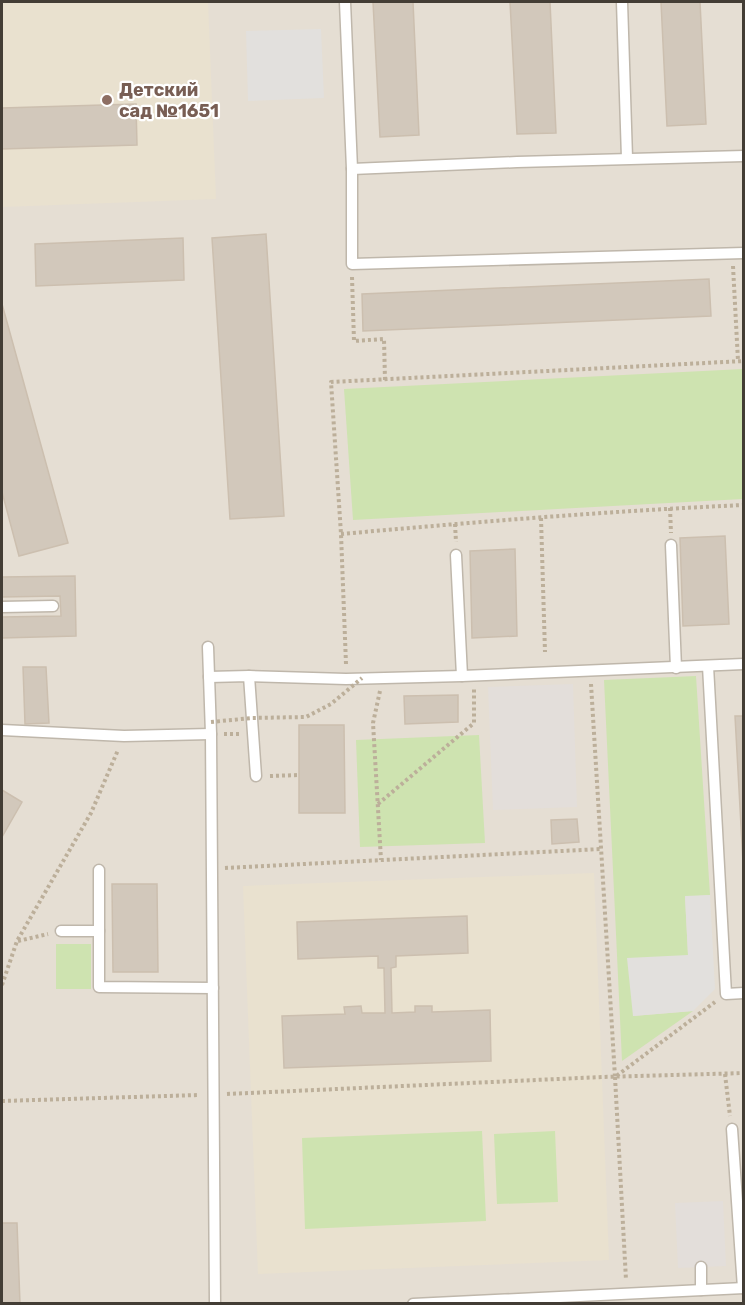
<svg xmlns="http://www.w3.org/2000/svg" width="745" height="1305" font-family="Rubik,sans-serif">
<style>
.residential{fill:#e5ded3}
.industrial{fill:#e3deda}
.education{fill:#e9e1cf}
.green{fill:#cee3b0}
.parking{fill:#e2e0dd}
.building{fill:#d2c8bb;stroke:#ccbfaf;stroke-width:1.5}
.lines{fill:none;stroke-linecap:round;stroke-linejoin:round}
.service-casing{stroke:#bfb7ab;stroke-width:13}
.path{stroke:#bcaf9a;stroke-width:4;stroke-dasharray:3 3;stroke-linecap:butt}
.service{stroke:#fff;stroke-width:10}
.path-bridge{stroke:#bcaf9a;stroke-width:4;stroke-dasharray:3 3;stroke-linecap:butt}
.education-dot{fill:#8d6e63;stroke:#fff;stroke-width:2}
.labels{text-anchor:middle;stroke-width:4.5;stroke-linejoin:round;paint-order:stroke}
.education-label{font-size:18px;font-weight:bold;fill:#785e54;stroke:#fff;text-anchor:start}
</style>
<rect width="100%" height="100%" fill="#f1ede5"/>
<rect class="residential" x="2" y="2" width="741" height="1301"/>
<g class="industrial">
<polygon points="573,684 577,807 493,810 488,687"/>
<polygon points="723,1201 726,1266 678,1268 675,1203"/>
</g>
<g class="education">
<polygon points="2,2 208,2 216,199 2,207"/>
<polygon points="594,873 609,1260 258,1274 243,886"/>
</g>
<g class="green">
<polygon points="743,369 743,499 353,520 344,389"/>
<polygon points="696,676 710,895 685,897 688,955 633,1016 693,1011 622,1061 604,680"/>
<polygon points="479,735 485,843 360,847 356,740"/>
<rect x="56" y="944" width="35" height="45"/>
<polygon points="482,1131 486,1221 305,1229 302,1138"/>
<polygon points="555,1131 558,1202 497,1204 494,1134"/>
</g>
<g class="parking">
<polygon points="321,29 324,98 248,101 246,31"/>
<polygon points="710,895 715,989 693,1011 633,1016 627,958 688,955 685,896"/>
</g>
<g class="building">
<polygon points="373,2 413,2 419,135 380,137"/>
<polygon points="510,2 550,2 556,133 517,134"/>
<polygon points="661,2 700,2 706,124 667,126"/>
<polygon points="136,104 137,145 2,149 2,108"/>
<polygon points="266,234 284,516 230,519 212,238"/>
<polygon points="183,238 184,280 36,286 35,244"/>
<polygon points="709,279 711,316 363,331 362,294"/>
<polygon points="2,304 68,543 19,556 2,492"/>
<polygon points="725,536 729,624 683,626 680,538"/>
<polygon points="515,549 517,636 472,638 470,551"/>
<polygon points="75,576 76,636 2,638 2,617 61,616 60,596 2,597 2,577"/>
<polygon points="23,667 46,667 49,723 25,724"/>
<polygon points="458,695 458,722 405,724 404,696"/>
<polygon points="735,716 744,716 744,881"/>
<polygon points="299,725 344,725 345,813 299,813"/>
<polygon points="2,790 22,802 2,837"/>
<polygon points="577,819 579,842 552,844 551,820"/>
<polygon points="112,884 157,884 158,972 113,972"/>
<polygon points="467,916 468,953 396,956 396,967 391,968 392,1013 415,1012 415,1006 432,1006 432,1012 490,1010 491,1061 284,1068 282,1016 345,1014 344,1007 361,1006 362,1013 385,1013 384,968 378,968 378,956 298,959 297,922"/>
<polygon points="2,1223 17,1223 20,1304 2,1304"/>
</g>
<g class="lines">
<g class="service-casing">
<g id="service">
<polyline points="345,2 352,169 352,264 744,253"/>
<polyline points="622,2 627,158"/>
<polyline points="352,169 517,162 744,156"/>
<polyline points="671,545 676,668"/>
<polyline points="456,555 462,676"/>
<polyline points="2,607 53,606"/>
<polyline points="208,647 211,734 215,1304"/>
<polyline points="708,666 726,994 744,993"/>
<polyline points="249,676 256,776"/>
<polyline points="209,677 249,676 346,679 462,676 744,664"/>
<polyline points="2,730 124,736 211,734"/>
<polyline points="99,870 99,987 213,988"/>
<polyline points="61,931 99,931"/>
<polyline points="732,1129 743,1288"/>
<polyline points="701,1267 701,1290"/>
<polyline points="413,1304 744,1288"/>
</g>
</g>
<g class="path">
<polyline points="733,266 738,361"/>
<polyline points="352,277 354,341 384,339 385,380"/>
<polyline points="670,508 671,533"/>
<polyline points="541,518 545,652"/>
<polyline points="455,524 456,542"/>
<path d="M341,534C475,522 609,511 744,505"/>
<polyline points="346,664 341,534 331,382 744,361"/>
<polyline points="591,684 615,1077 715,1002"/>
<polyline points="380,691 373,723 381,860"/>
<polyline points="224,734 240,734"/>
<polyline points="270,776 299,775"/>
<polyline points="378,804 474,723 474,689"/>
<polyline points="225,868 601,849"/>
<polyline points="18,941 48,934"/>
<polyline points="2,985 17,941 91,813 118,750"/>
<polyline points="725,1074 730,1116"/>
<polyline points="615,1077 626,1280"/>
<polyline points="227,1094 602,1077 744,1073"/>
<polyline points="2,1101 199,1095"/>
</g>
<use href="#service" class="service"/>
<polyline class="path-bridge" points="211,722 252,718 306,717 331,704 362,678"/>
</g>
<circle class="education-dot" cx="107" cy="100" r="6"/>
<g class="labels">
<g class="education-label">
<text x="119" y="96">Детский<tspan x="119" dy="21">сад №1651</tspan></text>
</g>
</g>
<rect width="745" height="1305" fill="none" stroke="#433d35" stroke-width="6"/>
</svg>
